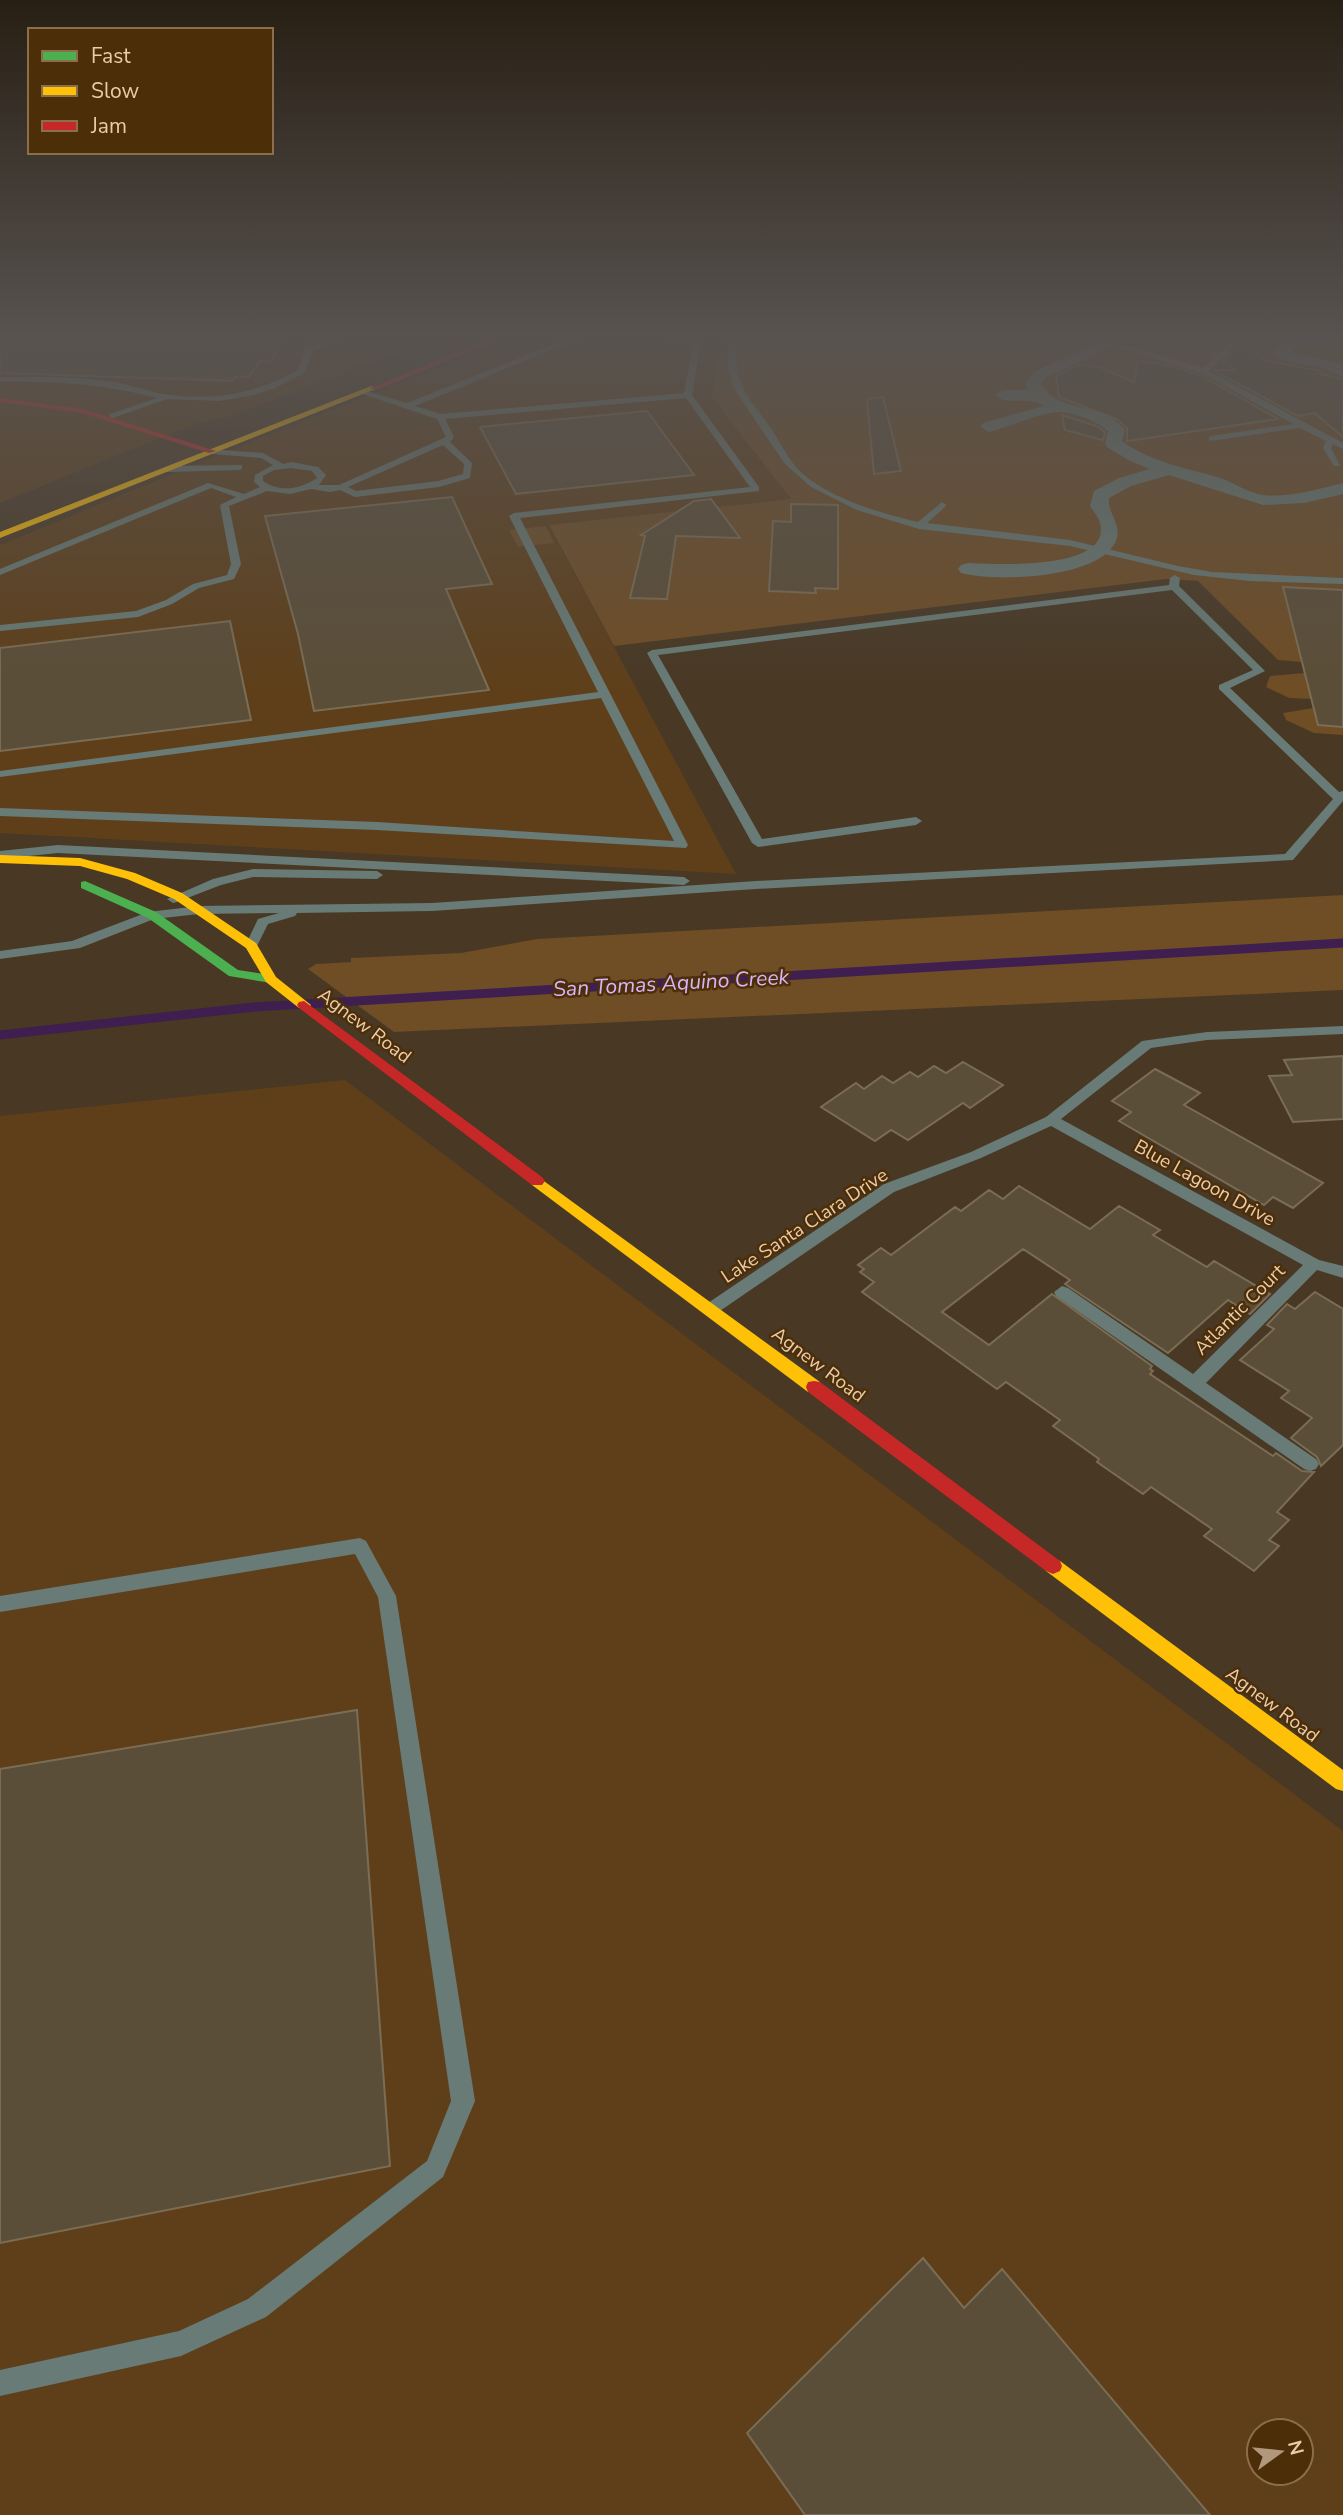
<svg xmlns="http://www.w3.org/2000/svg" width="1343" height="2515" font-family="'Nunito Sans',sans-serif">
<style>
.built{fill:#5e3f1a;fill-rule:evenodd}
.green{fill:#6f4d25}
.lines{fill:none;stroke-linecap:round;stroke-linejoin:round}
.stream{stroke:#3e1f50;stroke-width:9}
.building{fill:#5b4e38;stroke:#7b6d54;stroke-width:2}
.lane{fill:#687b76;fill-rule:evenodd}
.street{fill:#687b76;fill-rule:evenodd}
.fast{fill:#4caf50;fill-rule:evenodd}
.slow{fill:#ffc107;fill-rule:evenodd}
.jam{fill:#c62828;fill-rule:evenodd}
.labels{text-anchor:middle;stroke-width:5;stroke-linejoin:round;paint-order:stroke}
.street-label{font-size:19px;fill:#eaccac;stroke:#4c2f09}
.water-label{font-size:21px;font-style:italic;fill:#dab4fa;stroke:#4c2f09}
</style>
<rect width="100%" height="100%" fill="#483824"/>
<g class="built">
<polygon points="0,334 448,334 228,417 197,423 0,503"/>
<polygon points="525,334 724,334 711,396 791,499 549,526 736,874 0,833 0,545 221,454"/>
<path d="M345,1080L1343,1831V2515H0V1116ZM1259,2431H1301V2473H1259Z"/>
</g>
<g class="green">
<polygon points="724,334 1343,334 1343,735 1314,733 1286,720 1283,713 1313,708 1311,699 1289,698 1266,687 1270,676 1304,673 1302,662 1278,660 1198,581 1166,579 614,646 549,525 791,499 711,396"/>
<polygon points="546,526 554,543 518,547 509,530"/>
<polygon points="1343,895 1343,990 394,1032 308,969 316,964 351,962 351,958 461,953 537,939"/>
</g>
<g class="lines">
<polyline class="stream" points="0,1035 254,1007 1343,943"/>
</g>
<g class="building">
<polygon points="15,334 290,334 270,362 260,361 249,377 236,376 233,381 0,373 0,349"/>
<polygon points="1187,334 1226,334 1231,338 1213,355"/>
<polygon points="1240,344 1264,360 1321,371 1320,374 1343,379 1343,437 1315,413 1298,416 1213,370 1235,370 1223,361"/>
<polygon points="1138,361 1163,364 1200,375 1278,419 1127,441 1127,428 1117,419 1059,397 1056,376 1079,365 1098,367 1134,382"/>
<polygon points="883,397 901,471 874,474 867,399"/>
<polygon points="647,411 694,475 516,494 480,427"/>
<polygon points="1062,415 1096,426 1105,432 1103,440 1065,430"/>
<polygon points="452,497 492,584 446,589 489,690 314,711 298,634 265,516"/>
<polygon points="711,499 740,538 676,536 667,599 630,598 645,536 641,535 694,501"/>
<polygon points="791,504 838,505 838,589 815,588 816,593 769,591 773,521 791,522"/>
<polygon points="1283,587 1343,590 1343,727 1318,725"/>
<polygon points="230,621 251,720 0,751 0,648"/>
<polygon points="1343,1056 1343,1119 1293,1122 1269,1076 1292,1075 1284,1060"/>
<polygon points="963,1062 1003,1085 970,1108 963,1103 908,1140 891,1130 875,1141 821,1107 856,1083 864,1089 882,1076 893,1083 910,1072 918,1077 934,1066 946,1073"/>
<polygon points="1155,1069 1200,1093 1184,1105 1323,1183 1293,1208 1273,1197 1264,1205 1119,1121 1131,1112 1112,1101"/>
<polygon points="1019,1186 1090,1229 1119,1206 1160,1230 1153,1235 1207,1267 1214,1261 1270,1294 1250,1314 1228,1300 1168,1353 1065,1284 1070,1280 1023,1249 942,1312 989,1345 1052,1294 1152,1366 1150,1369 1153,1371 1150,1374 1273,1456 1276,1453 1302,1471 1314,1472 1277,1512 1289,1520 1269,1540 1279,1546 1254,1571 1204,1536 1212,1529 1151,1487 1143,1494 1097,1462 1099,1459 1053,1426 1060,1420 1006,1382 997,1389 862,1292 874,1282 860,1272 864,1269 858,1265 881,1248 891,1255 955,1207 961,1211 989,1190 1003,1199"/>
<polygon points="1315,1292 1343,1309 1343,1445 1321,1466 1317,1457 1291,1438 1312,1418 1281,1398 1289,1391 1240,1360 1274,1329 1267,1325 1287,1304 1295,1309"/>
<polygon points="357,1710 390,2166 0,2243 0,1769"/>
<polygon points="923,2258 964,2308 1002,2269 1210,2515 805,2515 747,2433"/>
</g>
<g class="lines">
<g class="lane">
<path d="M312,334H320L314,345L339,334H350L312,352L305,373L273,389L254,395L219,401L167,399L113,418L109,416L110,414L157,398C100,383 58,382 0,381V377C36,377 72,376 107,381C127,383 145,391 164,394C211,402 258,393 298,370L308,339Z"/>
<path d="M579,334H590L415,406L441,414L684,393L693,344L643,334H661L693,340L694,334H702L692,395L759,487V491L520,518L688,845L686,848L377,830L0,816V808L377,822L674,841L601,698L0,777V771L598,692L509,516L514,513L750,487L686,398L445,419L454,437L450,442L472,463L470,478L439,487L355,497L340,490L330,492L311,489L290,494L267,491L229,506L241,564L234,579L199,588L172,604L138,617L0,631V625L136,611L166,600L193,584L227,575L231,564L220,505L236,497L211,488L0,575V569L208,483L244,494L260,487L254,482L255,475L273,465L261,458L212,454L209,453V449L263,453L283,464L291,462L318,467L326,475L319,485H339L446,437L437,419L363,394V390L407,403ZM443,445L464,464L463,474L438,481L356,491L348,487ZM291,468L312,471L317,478C301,489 280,493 263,481V476L274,470Z"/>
<path d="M729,334H737C733,384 742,389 770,427C779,440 786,455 796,467C823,497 880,513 918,522L942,502L946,505L945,507L927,523L1070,540L1178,566L1212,572L1343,578V584L1250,581L1194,575L1070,546L919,529L857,510L811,487L785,464L733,387L728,367Z"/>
<polygon points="1239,334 1247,334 1209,371 1343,443 1343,449 1333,444 1331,448 1340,466 1334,466 1323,448 1326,441 1300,428 1209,441 1209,437 1212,436 1293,424 1201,373 1119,347 1126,345 1203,368"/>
<polygon points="242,465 242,469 239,470 167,472 163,469 167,466"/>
<polygon points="1175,575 1180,578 1179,586 1265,671 1230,688 1339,792 1343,791 1343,801 1293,860 756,889 432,911 297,913 295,916 268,924 257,946 251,950 245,946 258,919 279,913 199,914 154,919 80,948 0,959 0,951 72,941 148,912 199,906 432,903 756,881 1285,854 1333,799 1219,689 1219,685 1253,670 1172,590 658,655 762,839 916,817 922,821 916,825 758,847 752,843 647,653 652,650 1169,585 1170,578"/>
<polygon points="58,845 684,877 690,881 684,885 58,853 0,859 0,851"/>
<polygon points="253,869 377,871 383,875 377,879 253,877 221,885 177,902 173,903 167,899 213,879"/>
<polygon points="1343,1026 1343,1034 1207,1040 1151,1048 1061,1119 1319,1260 1343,1266 1343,1278 1317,1270 1206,1383 1316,1459 1319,1464 1316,1469 1310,1471 1304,1469 1056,1296 1054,1292 1062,1286 1068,1288 1193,1374 1303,1265 1051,1126 981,1158 894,1192 717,1313 705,1313 703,1309 705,1305 884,1184 971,1152 1046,1117 1142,1041 1207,1032"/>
<polygon points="360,1538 366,1541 396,1596 475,2101 443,2177 266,2317 181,2356 0,2396 0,2370 179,2331 248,2299 427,2161 451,2101 378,1597 355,1554 0,1612 0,1596"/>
</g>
<g class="street">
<path d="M1089,334H1104L1112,347L1045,378L1041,384C1061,415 1103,401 1125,430L1122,441C1152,463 1188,468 1223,479C1236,484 1249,493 1263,495C1291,498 1317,489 1343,483V494L1304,503L1263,505L1169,475L1131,486L1109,498C1107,514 1124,525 1115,543C1096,579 996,582 961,573L958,569L961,565L968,563C993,564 1118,572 1099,520C1097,515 1093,511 1090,506L1094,491L1119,478L1150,469L1130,461L1107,447L1105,443L1108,431C1097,421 1073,412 1058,412C1041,413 1007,427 989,432L981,427L983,423L1044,406C1029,395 1008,407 995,395L1003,390H1029L1025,384L1033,372L1095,345Z"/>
<polygon points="1322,334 1343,334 1343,341 1295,346 1290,352 1342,364 1343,377 1323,368 1282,360 1272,353 1285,339"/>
</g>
<polygon class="fast" points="85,881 156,912 238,970 271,975 278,979 271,983 229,976 148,918 81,888 81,882"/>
<g class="slow">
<polygon points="371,386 378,388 0,538 0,532"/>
<polygon points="0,855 80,858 135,873 182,893 256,943 276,977 311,1005 309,1008 299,1008 266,982 246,948 174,899 127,879 80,866 0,863"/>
<polygon points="537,1176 820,1382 822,1387 820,1392 808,1392 532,1185 529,1181"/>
<polygon points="1053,1558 1060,1561 1343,1770 1343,1791 1336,1789 1046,1571 1044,1566 1046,1561"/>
</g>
<g class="jam">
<polygon points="502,334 513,334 377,390 370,388"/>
<polygon points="0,398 83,409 216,451 209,453 82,413 0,402"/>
<polygon points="304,1001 542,1177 545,1181 542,1185 532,1185 299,1008 297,1005 299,1002"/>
<polygon points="814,1381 820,1382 1060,1561 1062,1566 1060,1571 1053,1574 1046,1571 808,1392 806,1387 808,1382"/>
</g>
</g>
<linearGradient id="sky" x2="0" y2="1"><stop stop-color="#281f14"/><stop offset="0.49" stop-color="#585350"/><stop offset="1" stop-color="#585350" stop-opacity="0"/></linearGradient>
<rect width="1343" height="687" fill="url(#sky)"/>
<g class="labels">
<g class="street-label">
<text transform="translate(365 1025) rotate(37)" y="7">Agnew Road</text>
<text transform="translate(1205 1182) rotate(29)" y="7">Blue Lagoon Drive</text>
<text transform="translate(804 1225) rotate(-33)" y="7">Lake Santa Clara Drive</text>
<text transform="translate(1239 1309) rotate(-45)" y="7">Atlantic Court</text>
<text transform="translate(819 1364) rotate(37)" y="7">Agnew Road</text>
<text transform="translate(1273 1704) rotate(37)" y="7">Agnew Road</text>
</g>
<g class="water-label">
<text transform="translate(671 983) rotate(-3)" y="7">San Tomas Aquino Creek</text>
</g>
</g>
<rect x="28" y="28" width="245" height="126" fill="#4c2f09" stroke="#8b6e4a" stroke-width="2"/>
<rect x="42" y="51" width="35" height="10" fill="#4caf50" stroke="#8b6e4a" stroke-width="2"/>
<text x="91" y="63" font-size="21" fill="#eaccac">Fast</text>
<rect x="42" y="86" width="35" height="10" fill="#ffc107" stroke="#8b6e4a" stroke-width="2"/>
<text x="91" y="98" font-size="21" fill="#eaccac">Slow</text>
<rect x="42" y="121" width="35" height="10" fill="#c62828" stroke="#8b6e4a" stroke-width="2"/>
<text x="91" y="133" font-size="21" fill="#eaccac">Jam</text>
<g transform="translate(1280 2452) rotate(75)"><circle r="33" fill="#4c2f09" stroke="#8b6e4a" stroke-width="2"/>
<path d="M0-5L12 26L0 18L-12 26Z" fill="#b1987c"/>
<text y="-10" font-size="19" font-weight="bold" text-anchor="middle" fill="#eaccac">N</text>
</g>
</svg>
